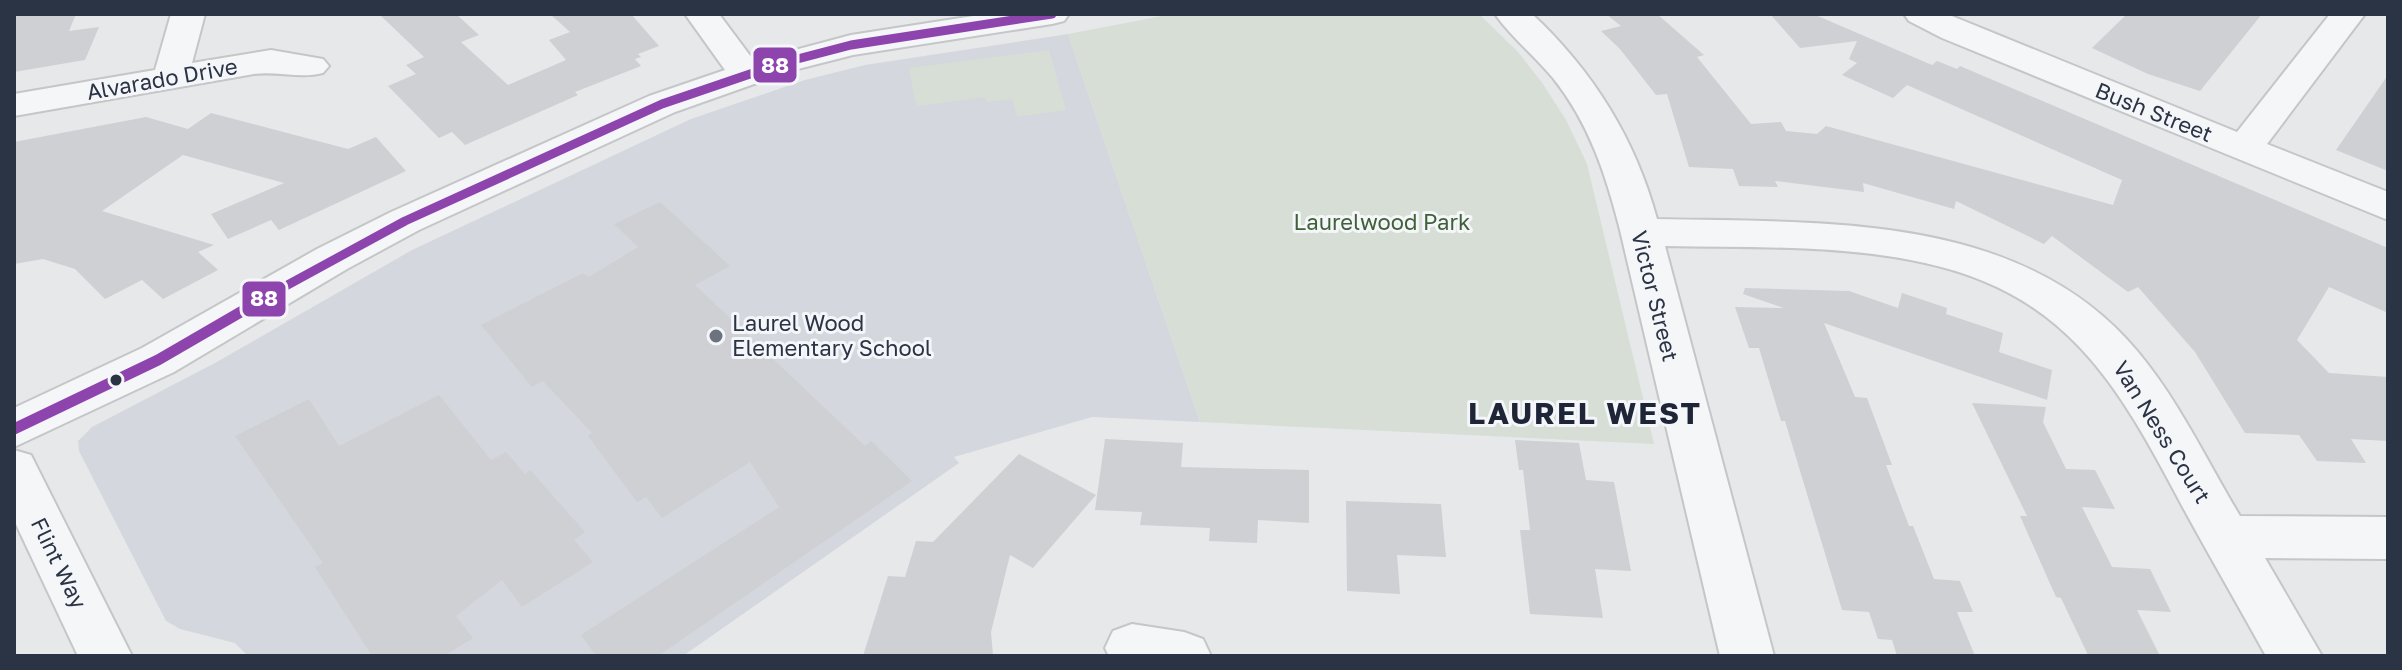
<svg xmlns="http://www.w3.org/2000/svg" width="2402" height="670" font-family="'Golos Text',sans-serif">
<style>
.built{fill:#d4d7dd}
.green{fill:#d6ded6}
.building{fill:#ced0d3}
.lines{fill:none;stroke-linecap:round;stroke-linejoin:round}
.minor-casing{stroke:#c4c6c8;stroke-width:4}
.minor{fill:#f5f6f7;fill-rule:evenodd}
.bus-1-far1-casing{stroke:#f4f6f9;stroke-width:14}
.bus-1-casing{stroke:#f4f6f9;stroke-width:17}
.bus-1-far1{stroke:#8e44ad;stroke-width:9}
.bus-1{stroke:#8e44ad;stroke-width:11}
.poi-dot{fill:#6c737f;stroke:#f4f6f9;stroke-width:3}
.bus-dot{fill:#2b3445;stroke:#f4f6f9;stroke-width:3}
.labels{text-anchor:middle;stroke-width:6;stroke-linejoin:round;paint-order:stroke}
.street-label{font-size:22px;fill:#2b3445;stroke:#f4f6f9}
.park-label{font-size:22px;fill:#3f6138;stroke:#f4f6f9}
.poi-label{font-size:22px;fill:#2b3445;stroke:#f4f6f9;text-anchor:start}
.district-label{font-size:30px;font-weight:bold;letter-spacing:2px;fill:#1d2536;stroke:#f4f6f9}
.line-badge{stroke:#f4f6f9;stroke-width:3}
.badge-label{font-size:22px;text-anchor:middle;font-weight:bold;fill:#fff}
</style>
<rect width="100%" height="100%" fill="#e6e8ea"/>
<polygon class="built" points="1068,34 1200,422 1092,417 954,457 959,463 683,656 248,656 235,643 180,629 166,621 79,451 78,441 92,427 215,363 412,250 691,119 805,80 865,65"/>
<g class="green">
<polygon points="1173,14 1479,14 1518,52 1543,84 1566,120 1587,164 1654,444 1200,422 1068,34"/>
<polygon points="1049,50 1066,110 1017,117 1012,99 987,102 985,97 919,106 915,102 909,68"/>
</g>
<g class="building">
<polygon points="14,14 76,14 69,31 99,27 85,60 14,72"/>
<polygon points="379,14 456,14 479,35 461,42 508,85 566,60 549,40 570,32 550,14 631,14 659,46 638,54 641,57 635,59 641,66 575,92 578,95 465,145 452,132 439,138 388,86 416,74 406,65 424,57"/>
<polygon points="1606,14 1657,14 1704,55 1697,57 1751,124 1781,122 1786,131 1817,134 1826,126 2113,205 2122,180 1907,85 1893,98 1842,75 1857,63 1849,59 1857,41 1800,48 1770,14 1813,14 1932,65 1937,61 1957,69 1960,66 2388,248 2388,313 2329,287 2297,340 2329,373 2388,377 2388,441 2351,439 2366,463 2317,461 2299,435 2245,433 2195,352 2138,287 2128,292 2052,236 2044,244 1956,201 1954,209 1863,183 1864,192 1775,181 1778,187 1739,186 1733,169 1689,167 1667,94 1656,95 1620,49 1601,31 1621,26"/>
<polygon points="2127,14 2262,14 2200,91 2148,74 2092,48"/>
<polygon points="2388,75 2388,171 2336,150"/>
<polygon points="211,113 348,149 376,137 406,171 279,230 271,220 228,239 211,214 284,183 183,155 102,211 214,245 198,252 218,270 163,299 142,280 105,299 75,269 43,259 14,264 14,142 146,117 188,129"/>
<polygon points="660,202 730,266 695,285 865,446 871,441 912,481 658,656 596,656 581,635 779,507 750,462 662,518 646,497 637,502 588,436 592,433 543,381 532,387 481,325 583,273 589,277 638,247 614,224"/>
<polygon points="1745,288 1849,291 1898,308 1902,293 1947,308 1946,314 2003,333 1999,352 2052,370 2047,400 1824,323 1855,397 1867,398 1892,465 1886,465 1909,526 1913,526 1934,579 1960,581 1973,612 1957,612 1975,656 1897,656 1892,640 1878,639 1869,612 1842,610 1785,421 1781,421 1759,348 1749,348 1735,307 1784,308 1743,294"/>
<polygon points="439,395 491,460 506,452 525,474 530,470 585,532 574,540 593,562 522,607 502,580 456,616 473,638 444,656 372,656 315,567 323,563 235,436 309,399 339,446"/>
<polygon points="1972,403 2046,407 2043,422 2066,469 2095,470 2115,509 2082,507 2112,567 2150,569 2171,612 2137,610 2160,656 2088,655 2061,598 2056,597 2020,516 2027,516"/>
<polygon points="1105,439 1183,443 1181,467 1309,470 1309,523 1258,520 1257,543 1209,541 1210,528 1140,525 1142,512 1095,510"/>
<polygon points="1515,440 1579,443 1586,480 1614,482 1631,571 1595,569 1603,618 1530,614 1520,530 1530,530 1523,470 1519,470"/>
<polygon points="1019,454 1096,495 1033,568 1010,555 991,632 993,656 863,656 888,576 905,577 916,541 933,542"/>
<polygon points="1346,501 1441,504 1446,557 1397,555 1400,594 1347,591"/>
</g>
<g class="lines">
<g class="minor-casing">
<g id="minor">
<path d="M171,14H205L192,63L271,50L323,59L329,66L323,73C301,79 277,71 254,74L14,116V94L155,70Z"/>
<polygon points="685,14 719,14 754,61 851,35 986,14 1069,14 1064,21 1052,24 853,55 794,70 675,112 419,230 347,269 174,372 14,447 14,408 142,348 317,249 391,212 649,96 725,70"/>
<path d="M1495,14H1532C1593,71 1635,138 1657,219C1822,223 2021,211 2138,352C2179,401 2207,461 2240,516L2388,517V559L2265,558L2322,656H2266C2238,605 2208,554 2180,502C2118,385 2067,294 1925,263C1839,244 1752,248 1665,246L1774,656H1720L1620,230C1606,175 1589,123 1553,78C1535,56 1511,37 1495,14Z"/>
<polygon points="1904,14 1947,14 2237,132 2330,14 2365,14 2267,144 2388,192 2388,220 1942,38 1909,21"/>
<polygon points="14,450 31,455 132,656 78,656 14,520"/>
<polygon points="1132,624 1184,632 1203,639 1211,656 1109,656 1105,648 1113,631"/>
</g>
</g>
<use href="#minor" class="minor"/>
<g class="bus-1-far1-casing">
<polyline id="bus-1-far1" points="271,294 405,221 662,104 782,63 851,45 1052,14"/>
</g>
<g class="bus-1-casing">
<polyline id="bus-1" points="14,429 158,360 275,292"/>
</g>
<use href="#bus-1-far1" class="bus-1-far1"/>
<use href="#bus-1" class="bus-1"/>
</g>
<circle class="poi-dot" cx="716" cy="336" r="8"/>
<circle class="bus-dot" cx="116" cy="380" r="7"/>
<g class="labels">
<g class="street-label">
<text transform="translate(162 79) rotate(-10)" y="8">Alvarado Drive</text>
<text transform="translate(2154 112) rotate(22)" y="8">Bush Street</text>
<text transform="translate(1655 296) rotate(76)" y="8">Victor Street</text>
<text transform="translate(2162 432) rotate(58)" y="8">Van Ness Court</text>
<text transform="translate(59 563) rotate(64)" y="8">Flint Way</text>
</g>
<g class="park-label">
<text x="1382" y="230">Laurelwood Park</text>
</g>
<g class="poi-label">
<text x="732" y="331">Laurel Wood<tspan x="732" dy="25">Elementary School</tspan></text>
</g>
<g class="district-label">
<text x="1585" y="424">LAUREL WEST</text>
</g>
</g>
<g class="line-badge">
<rect x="752" y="46" width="46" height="38" rx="8" fill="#8e44ad"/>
<rect x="241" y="280" width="46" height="38" rx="8" fill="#8e44ad"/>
</g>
<g class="badge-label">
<text x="775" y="73">88</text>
<text x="264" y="306">88</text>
</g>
<rect width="2402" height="670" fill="none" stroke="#2b3445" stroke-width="32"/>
</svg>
